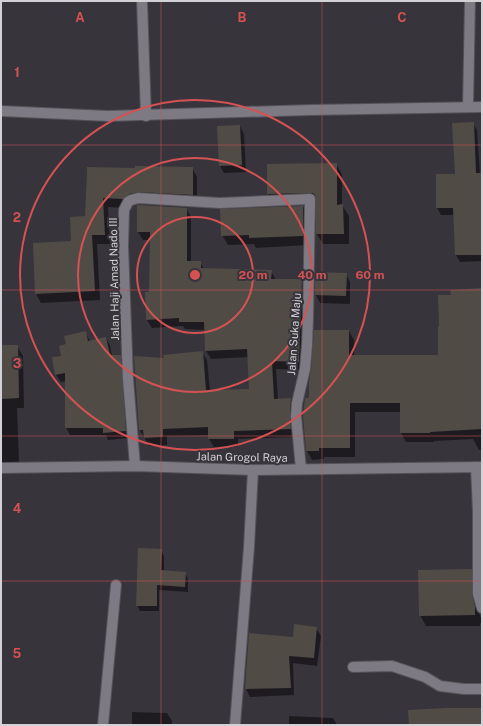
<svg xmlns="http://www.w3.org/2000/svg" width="483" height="726" font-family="'Public Sans',sans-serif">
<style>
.shadow{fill:#0007}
.building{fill:#514b45}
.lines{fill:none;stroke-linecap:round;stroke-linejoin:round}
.minor-casing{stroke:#545258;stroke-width:12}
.minor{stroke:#7d7a83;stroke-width:10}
.grid{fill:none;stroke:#d55253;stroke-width:1;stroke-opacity:0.55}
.ring{fill:none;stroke:#d55253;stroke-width:2}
.labels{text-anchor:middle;stroke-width:4;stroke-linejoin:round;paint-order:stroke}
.street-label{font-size:11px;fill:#d2d1d5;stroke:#37343c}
.grid-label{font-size:13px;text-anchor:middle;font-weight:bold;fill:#d55253;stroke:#37343c;stroke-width:4;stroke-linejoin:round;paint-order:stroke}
.centre{fill:#d55253;stroke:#37343c;stroke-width:2}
.ring-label{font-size:12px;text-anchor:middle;font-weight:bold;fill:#d55253;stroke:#37343c;stroke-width:4;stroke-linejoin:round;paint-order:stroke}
</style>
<rect width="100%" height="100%" fill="#37343c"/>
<g class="shadow">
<polygon points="473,123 477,130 480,174 482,174 482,261 460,262 456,255 454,215 441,215 437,208 456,175"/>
<polygon points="240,126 244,134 246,172 224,173 220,166"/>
<polygon points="336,164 342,174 342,205 349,216 349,244 323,244 317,234 317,203 274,204 268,194 268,165"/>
<polygon points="87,168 136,169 192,168 197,177 197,204 134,203 128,208 108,207 110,244 97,244 100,300 41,303 36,294 72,242 86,217"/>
<polygon points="303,207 309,217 308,245 256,248 254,244 228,245 222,235"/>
<polygon points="186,208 191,217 191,262 200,262 204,269 271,271 276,280 302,280 306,288 303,370 276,369 278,400 291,399 295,407 295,437 238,439 238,446 214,447 209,439 209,435 167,436 167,445 149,446 140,430 135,357 165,359 202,352 207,360 210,391 250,390 249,357 211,359 206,351 205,330 185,329 183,326 152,328 147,320 146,293 150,293 151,240 143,240 138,232"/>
<polygon points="316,273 346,274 350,282 350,304 320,303 316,295"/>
<polygon points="482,289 482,450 479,450 473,439 434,441 434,442 406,442 401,433 401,412 355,412 355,457 324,457 324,459 312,460 307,451 310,399 349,331 354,340 354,356 439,356 452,296"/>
<polygon points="85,332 90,341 106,338 110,345 112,356 120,356 124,364 129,438 108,440 106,435 70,435 66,428 66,381 61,382 56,375 67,345"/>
<polygon points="1,346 17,346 23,356 24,408 17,408 19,463 1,464"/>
<polygon points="161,550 164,556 164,572 185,573 188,579 188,592 159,590 159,611 140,611 137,605"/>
<polygon points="471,570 477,582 477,606 482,621 482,623 480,623 480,626 426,626 420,615"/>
<polygon points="316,628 321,636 317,666 293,663 294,695 250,697 246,689 250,634 294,638"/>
<polygon points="132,712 167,713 172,721 172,725 132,725"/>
<polygon points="289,716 333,718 337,725 289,725"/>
</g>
<g class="building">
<polygon points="474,122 476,173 482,173 482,255 455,255 453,208 436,208 436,174 455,174 452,123"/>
<polygon points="240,125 242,165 219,166 217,126"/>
<polygon points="337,163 337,205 343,204 344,234 316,234 316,199 315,195 313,193 267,194 267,164"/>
<polygon points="135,166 193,167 193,195 138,192 129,194 123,199 103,198 105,235 92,235 95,291 35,294 33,243 71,241 70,217 85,216 87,167 135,168"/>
<polygon points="137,205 187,208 187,261 201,261 201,268 272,270 271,279 302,279 299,362 272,361 274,399 291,398 290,416 291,429 234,431 234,439 208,439 208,427 163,429 163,437 144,438 143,430 139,430 134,356 164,358 163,355 203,351 206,390 249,389 247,349 205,351 204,322 179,322 179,318 146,320 145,292 149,292 150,232 137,232"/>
<polygon points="303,206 303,236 249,238 249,235 221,236 220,209"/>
<polygon points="315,272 347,273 346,296 315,295"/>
<polygon points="482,288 482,429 430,432 430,433 400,433 400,403 350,403 350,448 319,448 319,451 306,451 303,416 305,398 309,398 309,382 311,370 314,330 349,330 349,355 438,355 438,326 439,326 438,295 451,295 450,290"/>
<polygon points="86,331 88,341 106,337 110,355 121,355 126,431 103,433 103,428 65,428 65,373 55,375 52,357 61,356 59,346 66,344 64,336"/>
<polygon points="1,345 18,345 19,398 1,399"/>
<polygon points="138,548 162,549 161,570 186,572 185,587 157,585 157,606 136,606"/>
<polygon points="472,569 472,594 475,606 475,615 419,616 418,570"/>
<polygon points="294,624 317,627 314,658 289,656 291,688 245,689 249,633 293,637"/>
<polygon points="445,708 482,708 482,725 409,725 408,710"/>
</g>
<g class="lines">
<g class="minor-casing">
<g id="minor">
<polyline points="142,1 146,116"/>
<polyline points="468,107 470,1"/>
<polyline points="1,111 108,116 310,110 482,107"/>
<polyline points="135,466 128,379 123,246 124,210 128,202 131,200 138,198 220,203 310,199 308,319 307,345 305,369 297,403 296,416 301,469"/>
<polyline points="476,467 478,512 478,594 482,608"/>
<polyline points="1,468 135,466 253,470 482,467"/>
<polyline points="353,667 392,666 425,677 440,686 464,689 482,689"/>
<polyline points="103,725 116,585"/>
<polyline points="235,725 249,547 253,470"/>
</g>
</g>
<use href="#minor" class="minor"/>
</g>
<path class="grid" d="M161,1V725M322,1V725M1,145H482M1,290H482M1,436H482M1,581H482"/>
<g class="ring">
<circle cx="195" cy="275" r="58"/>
<circle cx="195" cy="275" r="117"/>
<circle cx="195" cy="275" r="175"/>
</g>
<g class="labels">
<g class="street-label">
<text transform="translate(114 279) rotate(-91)" y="4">Jalan Haji Amad Nado III</text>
<text transform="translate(294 334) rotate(-86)" y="4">Jalan Suka Maju</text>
<text transform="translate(242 457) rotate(1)" y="4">Jalan Grogol Raya</text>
</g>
</g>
<g class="grid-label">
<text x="80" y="22">A</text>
<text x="242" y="22">B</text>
<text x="402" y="22">C</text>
<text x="17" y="77">1</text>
<text x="17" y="222">2</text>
<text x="17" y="368">3</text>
<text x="17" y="513">4</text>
<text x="17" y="658">5</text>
</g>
<circle cx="195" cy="275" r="6" class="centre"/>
<g class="ring-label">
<text x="253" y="279">20 m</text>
<text x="312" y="279">40 m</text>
<text x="370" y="279">60 m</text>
</g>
<rect width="483" height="726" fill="none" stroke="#d2d1d5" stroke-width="4"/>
</svg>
